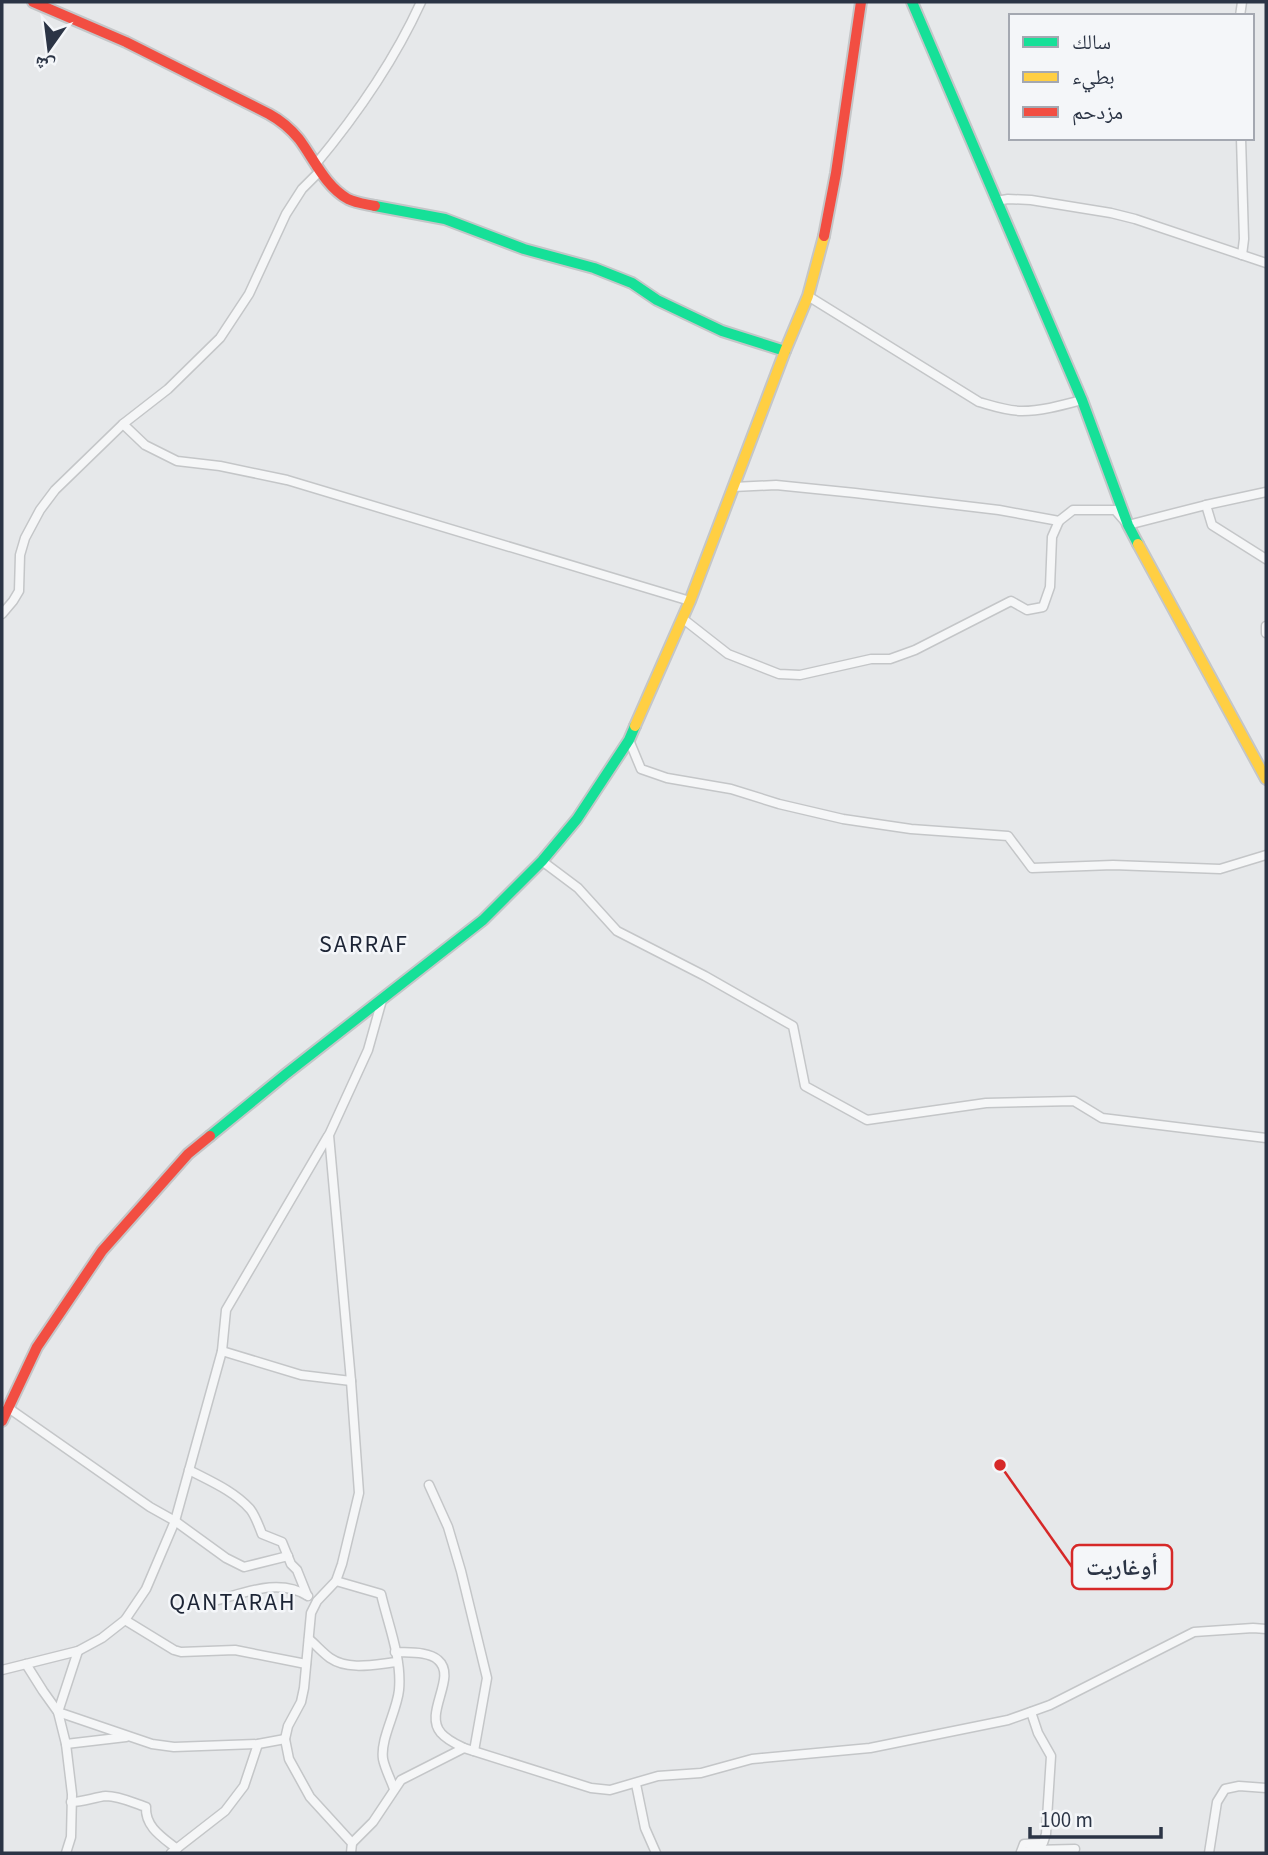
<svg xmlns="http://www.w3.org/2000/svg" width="1268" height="1855" font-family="'Source Sans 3','Noto Naskh Arabic',sans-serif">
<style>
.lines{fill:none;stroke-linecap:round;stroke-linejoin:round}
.street-casing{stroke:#c4c6c8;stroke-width:11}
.fast-casing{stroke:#c4c6c8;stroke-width:14}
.slow-casing{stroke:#c4c6c8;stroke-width:14}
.jam-casing{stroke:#c4c6c8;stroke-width:14}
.street{stroke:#f5f6f7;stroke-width:8}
.fast{stroke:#16e098;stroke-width:10}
.slow{stroke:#ffcf43;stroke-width:10}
.jam{stroke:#f24e42;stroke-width:10}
.labels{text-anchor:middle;stroke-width:5;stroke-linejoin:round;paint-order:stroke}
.quarter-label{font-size:24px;letter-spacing:2px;fill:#1d2536;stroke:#f4f6f9}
.leader{fill:none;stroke:#d62828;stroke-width:2.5}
.callout-dot{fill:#d62828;stroke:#f4f6f9;stroke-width:2.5}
.callout{fill:#f4f6f9;stroke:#d62828;stroke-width:2.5}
.callout-label{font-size:23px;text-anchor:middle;font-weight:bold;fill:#2b3445}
</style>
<rect width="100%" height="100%" fill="#e6e8ea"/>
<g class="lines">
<g class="street-casing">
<g id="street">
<polyline points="1240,16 1242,2"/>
<polyline points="1241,138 1244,239 1242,255"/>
<path d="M315,165C355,117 395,59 421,2"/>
<polyline points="996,201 1008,199 1031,200 1111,213 1135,219 1266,263"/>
<path d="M808,296L979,402C993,406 1007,411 1022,411C1042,411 1063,405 1082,400"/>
<polyline points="123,424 145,445 177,461 220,466 287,480 690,601"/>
<polyline points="733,487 776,485 855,493 999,510 1059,521 1073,510 1115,510 1128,525 1206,505 1212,525 1266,559"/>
<polyline points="1206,505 1266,492"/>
<polyline points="2,614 13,601 19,591 20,555 25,538 40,510 55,490 123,424 168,389 220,338 249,294 286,214 302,189 319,172"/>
<polyline points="682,618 728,654 779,674 800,675 871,659 890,659 915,650 1011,601 1027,610 1043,607 1050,587 1052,537 1059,521"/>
<polyline points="1266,626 1266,633"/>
<polyline points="629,740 641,769 667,778 731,789 779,804 843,819 911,829 1008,836 1032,868 1113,865 1220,869 1266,855"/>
<polyline points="542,861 578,888 617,931 705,976 793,1026 805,1086 867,1120 986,1103 1074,1101 1102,1118 1266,1138"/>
<polyline points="222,1351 301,1375 351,1381"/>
<polyline points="7,1407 150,1507 175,1521 226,1558 244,1567 288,1556"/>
<path d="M189,1470C210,1481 234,1491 250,1509C255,1515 259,1526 262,1534L282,1542L291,1564L297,1570L307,1595"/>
<polyline points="429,1485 448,1527 461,1571 487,1678 474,1751"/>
<path d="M336,1581L381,1594C388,1624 402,1658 399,1690C397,1711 380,1739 383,1759C385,1769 391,1780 394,1789"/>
<path d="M218,1600C247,1592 280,1578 308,1596"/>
<polyline points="125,1620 174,1650 181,1652 235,1650 306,1664"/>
<path d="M309,1639C316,1645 323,1653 330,1658C349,1671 376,1664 397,1662"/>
<path d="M395,1652C408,1653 428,1651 438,1660C458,1677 423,1713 441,1733C447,1740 456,1744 464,1748"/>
<polyline points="26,1664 43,1691 58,1712 152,1744 174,1747 258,1744 285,1739"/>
<polyline points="2,1670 78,1651 102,1638 125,1620 146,1589 175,1521 222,1351 226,1310 328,1136"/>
<polyline points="66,1744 126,1737"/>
<polyline points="636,1784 645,1828 656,1853"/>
<path d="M71,1802C83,1802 95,1797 106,1796C120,1796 133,1803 146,1807C145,1827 162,1837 177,1849"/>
<polyline points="352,1843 373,1822 401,1780 464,1748 591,1788 610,1790 658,1776 701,1773 752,1759 870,1748 1008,1720 1050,1705 1194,1632 1253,1628 1266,1629"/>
<polyline points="1021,1852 1024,1844 1043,1843 1046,1834 1051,1756 1038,1733 1031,1712"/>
<polyline points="66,1853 71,1837 72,1794 66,1744 58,1712 78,1651"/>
<polyline points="171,1853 225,1811 244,1786 258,1744"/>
<polyline points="351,1853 352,1843 310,1797 289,1759 285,1739 288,1726 301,1702 304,1688 311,1613 317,1601 336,1581 342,1564 359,1493 351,1381 329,1135 368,1050 382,1000"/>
<polyline points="1021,1853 1033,1850 1075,1849"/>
<polyline points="1209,1853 1217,1802 1225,1789 1239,1786 1266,1788"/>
</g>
</g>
<g class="fast-casing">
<g id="fast">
<polyline points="912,2 1082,400 1128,525 1138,544"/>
<polyline points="375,206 445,219 524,249 594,268 632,283 657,300 722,331 785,351"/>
<polyline points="210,1136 286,1074 483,920 542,861 577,819 629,740 635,726"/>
</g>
</g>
<g class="slow-casing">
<g id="slow">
<polyline points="1138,544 1266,779"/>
<polyline points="635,726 690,601 785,351 808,296 824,236"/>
</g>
</g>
<g class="jam-casing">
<g id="jam">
<path d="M33,2L126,42L269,114C280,120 290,128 299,139C314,159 325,186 348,199C356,203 366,204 375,206"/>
<polyline points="824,236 836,173 861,2"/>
<polyline points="2,1421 37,1347 102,1251 188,1154 210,1136"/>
</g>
</g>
<use href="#street" class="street"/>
<use href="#fast" class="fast"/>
<use href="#slow" class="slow"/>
<use href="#jam" class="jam"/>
</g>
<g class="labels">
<g class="quarter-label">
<text x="364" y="952">SARRAF</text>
<text x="233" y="1610">QANTARAH</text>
</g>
</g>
<path class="leader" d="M1000 1465L1072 1567"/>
<circle class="callout-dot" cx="1000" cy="1465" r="7"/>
<rect class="callout" x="1072" y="1545" width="100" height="44" rx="7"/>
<g class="callout-label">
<text x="1122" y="1575">أوغاريت</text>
</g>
<rect width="1268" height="1855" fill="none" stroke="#2b3445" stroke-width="7"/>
<rect x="1009" y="14" width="245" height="126" fill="#f4f6f9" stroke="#a4a8b1" stroke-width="2"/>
<rect x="1023" y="37" width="35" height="10" fill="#16e098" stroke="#a4a8b1" stroke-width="2"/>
<text x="1072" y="49" font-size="21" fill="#2b3445">سالك</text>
<rect x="1023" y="72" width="35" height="10" fill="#ffcf43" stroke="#a4a8b1" stroke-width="2"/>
<text x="1072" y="84" font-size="21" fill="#2b3445">بطيء</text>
<rect x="1023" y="107" width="35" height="10" fill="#f24e42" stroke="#a4a8b1" stroke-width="2"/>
<text x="1072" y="119" font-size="21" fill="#2b3445">مزدحم</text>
<g transform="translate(49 49) rotate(194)" stroke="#f4f6f9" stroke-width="5" paint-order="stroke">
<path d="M0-5L12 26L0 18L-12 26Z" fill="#2b3445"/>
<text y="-10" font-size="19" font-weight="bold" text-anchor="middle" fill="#2b3445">ش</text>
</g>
<path d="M1030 1827v10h131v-10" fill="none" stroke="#2b3445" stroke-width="3.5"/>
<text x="1040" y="1827" font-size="21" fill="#2b3445" stroke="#f4f6f9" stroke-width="5" paint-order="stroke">100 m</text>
</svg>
